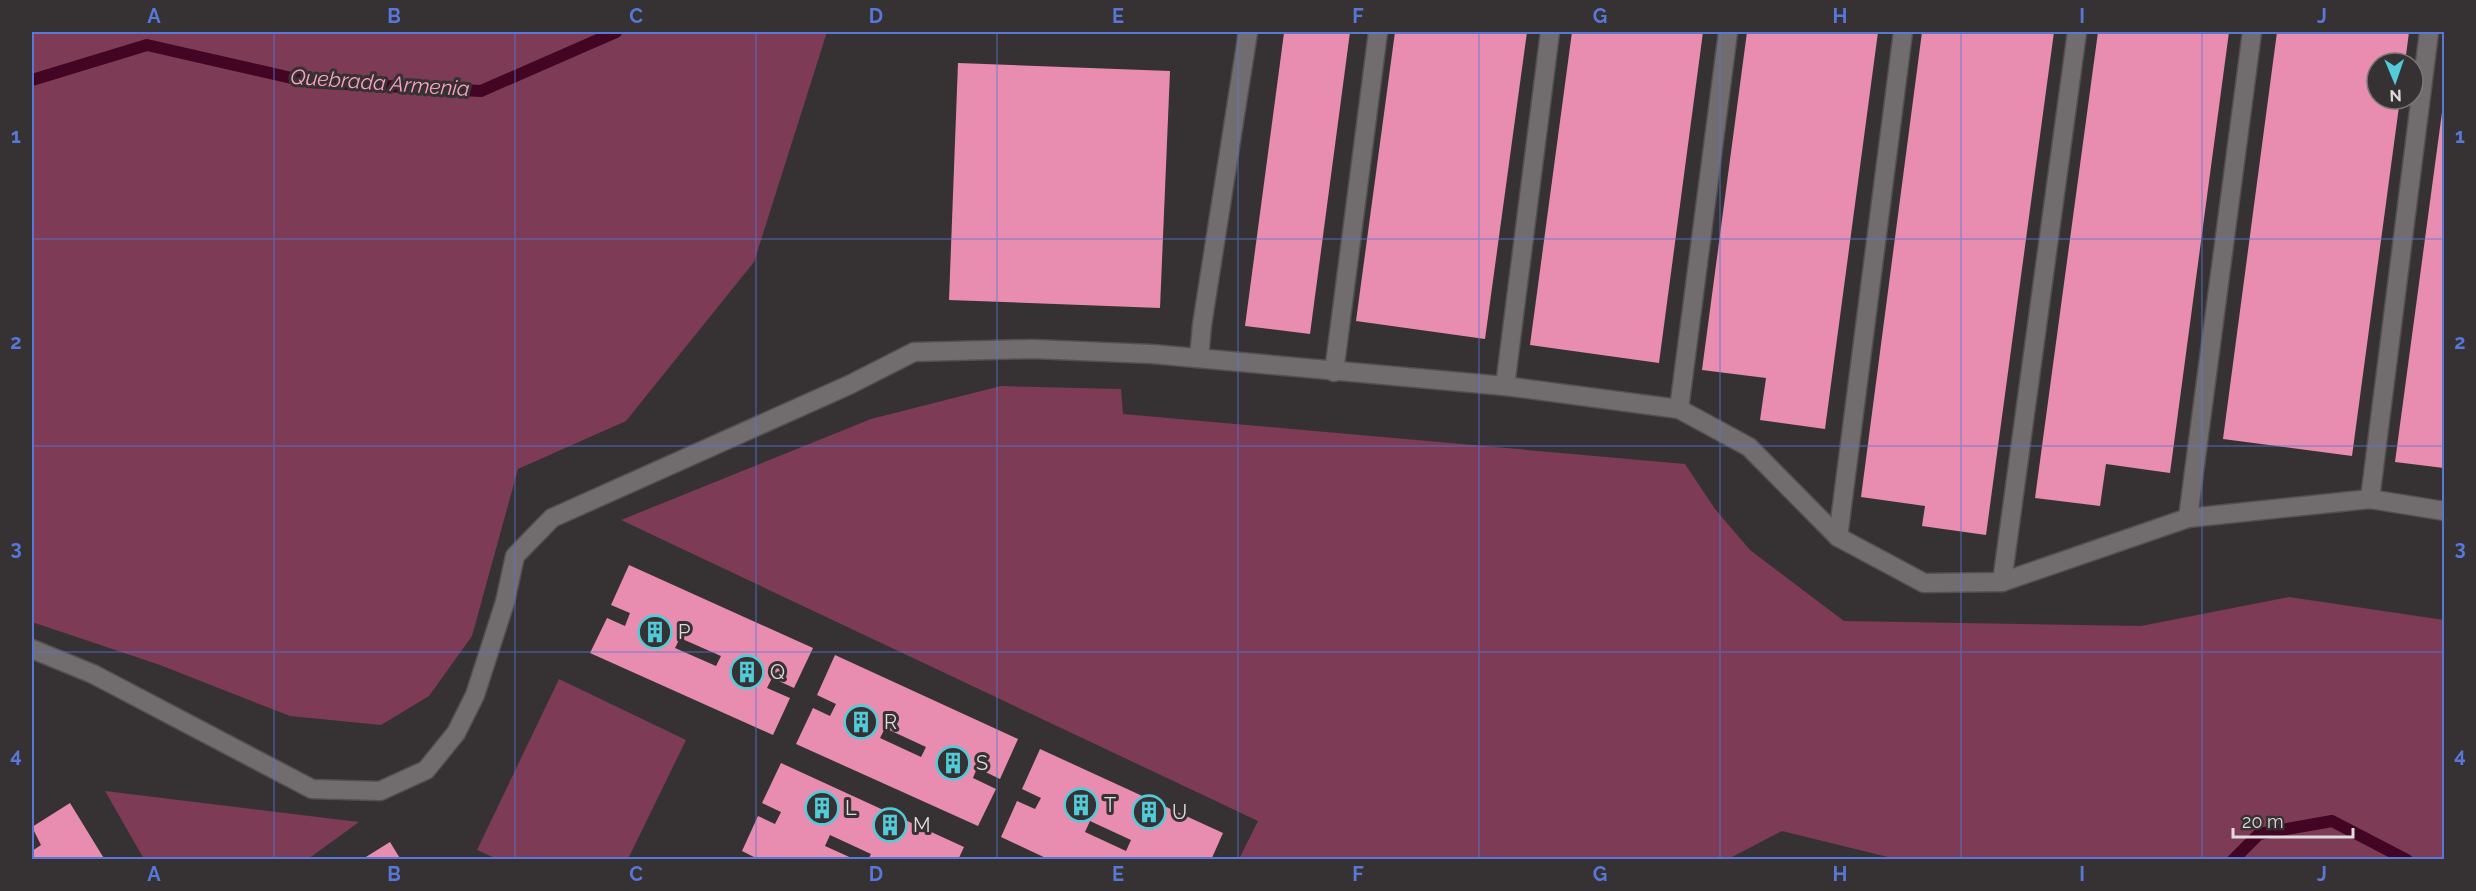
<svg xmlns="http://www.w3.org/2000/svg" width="2476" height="891" font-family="Raleway,sans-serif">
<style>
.green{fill:#7d3b56}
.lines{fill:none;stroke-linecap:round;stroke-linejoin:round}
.stream{stroke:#420524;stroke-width:12}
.building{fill:#e98db0;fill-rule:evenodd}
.minor-casing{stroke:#545051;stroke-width:21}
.minor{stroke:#716c6d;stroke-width:18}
.grid{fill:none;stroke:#5778d9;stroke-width:1.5;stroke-opacity:0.55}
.labels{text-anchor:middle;stroke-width:6;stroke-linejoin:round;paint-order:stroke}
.poi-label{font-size:20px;fill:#dedbdc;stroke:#363233;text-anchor:start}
.water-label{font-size:21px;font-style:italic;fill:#fea0c3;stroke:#363233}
.neatline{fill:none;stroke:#5778d9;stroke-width:2}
.grid-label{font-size:20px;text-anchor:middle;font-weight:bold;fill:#5778d9}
</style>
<rect width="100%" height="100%" fill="#363233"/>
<g class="green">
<polygon points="32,32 827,32 754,262 626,421 518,469 472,636 429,696 381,725 290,716 160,665 32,622"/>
<polygon points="1001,386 1121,389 1123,414 1685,464 1715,509 1750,550 1844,621 2141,626 2289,597 2444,620 2444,859 1900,860 1782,831 1728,859 1239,859 1258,821 621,520 871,419"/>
<polygon points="559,679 686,740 628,859 497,859 477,850"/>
<polygon points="105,791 359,822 308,859 144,859"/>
</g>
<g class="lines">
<g class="stream">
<polyline points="32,80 147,45 309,82 481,91 616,32"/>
<polyline points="2233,860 2259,834 2332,821 2407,860"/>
</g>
</g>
<g class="building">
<polygon points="1395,32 1527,32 1485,339 1356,321"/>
<polygon points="1572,32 1703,32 1659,363 1530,345"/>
<polygon points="1747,32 1878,32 1825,429 1760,420 1766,378 1702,370"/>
<polygon points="1922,32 2054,32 1986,535 1922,526 1925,506 1861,497"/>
<polygon points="2098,32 2229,32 2170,473 2106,464 2100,506 2035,498"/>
<polygon points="2277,32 2409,32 2405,63 2377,63 2377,99 2400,99 2352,456 2223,439"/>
<polygon points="1284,33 1350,32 1310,334 1245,326"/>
<polygon points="958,63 1170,71 1160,308 949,300"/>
<polygon points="2443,105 2444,105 2444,468 2395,462"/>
<path d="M629,565L813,648L794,688L772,678L767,688L790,698L773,735L590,653L607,618L625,626L630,613L611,605ZM680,638L721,656L716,666L675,648Z"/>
<path d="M835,655L1018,739L1000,779L977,768L973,778L996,789L978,826L796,744L813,708L830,716L836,704L817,695ZM885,728L926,747L921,757L880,738Z"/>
<path d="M1040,749L1223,833L1211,860H1050L1001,837L1017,801L1035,809L1041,798L1022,789ZM1090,821L1131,840L1126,851L1085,832Z"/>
<polygon points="781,763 964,847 958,860 868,860 871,854 830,835 825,846 856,860 760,860 742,851 758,816 775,824 781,812 762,803"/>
<polygon points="70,803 105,860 32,860 32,851 41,845 32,827"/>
<polygon points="390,842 401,860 361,860"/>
</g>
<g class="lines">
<g class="minor-casing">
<g id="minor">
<polyline points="1199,358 1202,325 1248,32"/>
<polyline points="1334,372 1378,32"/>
<polyline points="1505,386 1550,32"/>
<polyline points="1679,409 1728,32"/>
<polyline points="2370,499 2429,32"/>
<polyline points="2188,518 2252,32"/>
<polyline points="1838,537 1903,32"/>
<polyline points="2002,582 2077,32"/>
<polyline points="32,649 93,674 312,789 380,791 426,770 456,733 475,695 505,602 515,556 552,518 849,385 914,352 1032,349 1152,354 1505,386 1679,409 1749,447 1838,537 1924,583 2002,582 2188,518 2370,499 2444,511"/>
</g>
</g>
<use href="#minor" class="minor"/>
</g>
<path class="grid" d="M274,32V860M515,32V860M756,32V860M997,32V860M1238,32V860M1479,32V860M1720,32V860M1961,32V860M2202,32V860M32,239H2444M32,446H2444M32,652H2444"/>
<defs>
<g id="building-ring" transform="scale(1.725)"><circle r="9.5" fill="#363233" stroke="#52cbd9" stroke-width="1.5"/><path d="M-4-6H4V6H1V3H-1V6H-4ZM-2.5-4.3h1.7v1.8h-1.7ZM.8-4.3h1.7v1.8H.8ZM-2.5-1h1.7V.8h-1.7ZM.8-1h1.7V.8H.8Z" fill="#52cbd9"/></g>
</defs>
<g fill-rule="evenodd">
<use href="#building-ring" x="655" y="632"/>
<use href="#building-ring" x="747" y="672"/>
<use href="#building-ring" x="861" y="722"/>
<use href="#building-ring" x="953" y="763"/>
<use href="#building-ring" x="1081" y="805"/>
<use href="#building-ring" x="822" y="808"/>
<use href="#building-ring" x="1149" y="812"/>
<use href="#building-ring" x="890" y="825"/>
</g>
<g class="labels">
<g class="poi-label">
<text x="678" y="639">P</text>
<text x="770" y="679">Q</text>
<text x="884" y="729">R</text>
<text x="976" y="770">S</text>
<text x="1104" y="812">T</text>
<text x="845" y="815">L</text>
<text x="1172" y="819">U</text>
<text x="913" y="832">M</text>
</g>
<g class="water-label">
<text transform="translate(380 83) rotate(4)" y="7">Quebrada Armenia</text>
</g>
</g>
<rect width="2476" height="891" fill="none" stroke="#363233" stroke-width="66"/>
<g transform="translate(2395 81) rotate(178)"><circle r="28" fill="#363233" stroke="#797677" stroke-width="1.5"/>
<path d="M0-4.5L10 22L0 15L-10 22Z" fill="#52cbd9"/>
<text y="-9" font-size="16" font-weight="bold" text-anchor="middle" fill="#dedbdc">N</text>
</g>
<path d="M2233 828v9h120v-9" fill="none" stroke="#dedbdc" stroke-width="3"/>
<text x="2242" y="828" font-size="18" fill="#dedbdc" stroke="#363233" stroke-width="4.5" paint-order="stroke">20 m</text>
<rect x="33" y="33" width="2410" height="825" class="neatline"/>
<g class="grid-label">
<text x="154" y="23">A</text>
<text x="394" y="23">B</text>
<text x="636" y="23">C</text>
<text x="876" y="23">D</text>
<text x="1118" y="23">E</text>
<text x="1358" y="23">F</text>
<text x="1600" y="23">G</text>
<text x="1840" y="23">H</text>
<text x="2082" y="23">I</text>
<text x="2322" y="23">J</text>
<text x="16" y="143">1</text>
<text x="2460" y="143">1</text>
<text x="16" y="349">2</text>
<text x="2460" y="349">2</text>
<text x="16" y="555">3</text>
<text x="2460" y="555">3</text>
<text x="16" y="762">4</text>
<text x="2460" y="762">4</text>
<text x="154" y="881">A</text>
<text x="394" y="881">B</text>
<text x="636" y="881">C</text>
<text x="876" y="881">D</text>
<text x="1118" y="881">E</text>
<text x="1358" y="881">F</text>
<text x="1600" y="881">G</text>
<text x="1840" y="881">H</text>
<text x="2082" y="881">I</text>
<text x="2322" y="881">J</text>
</g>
</svg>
